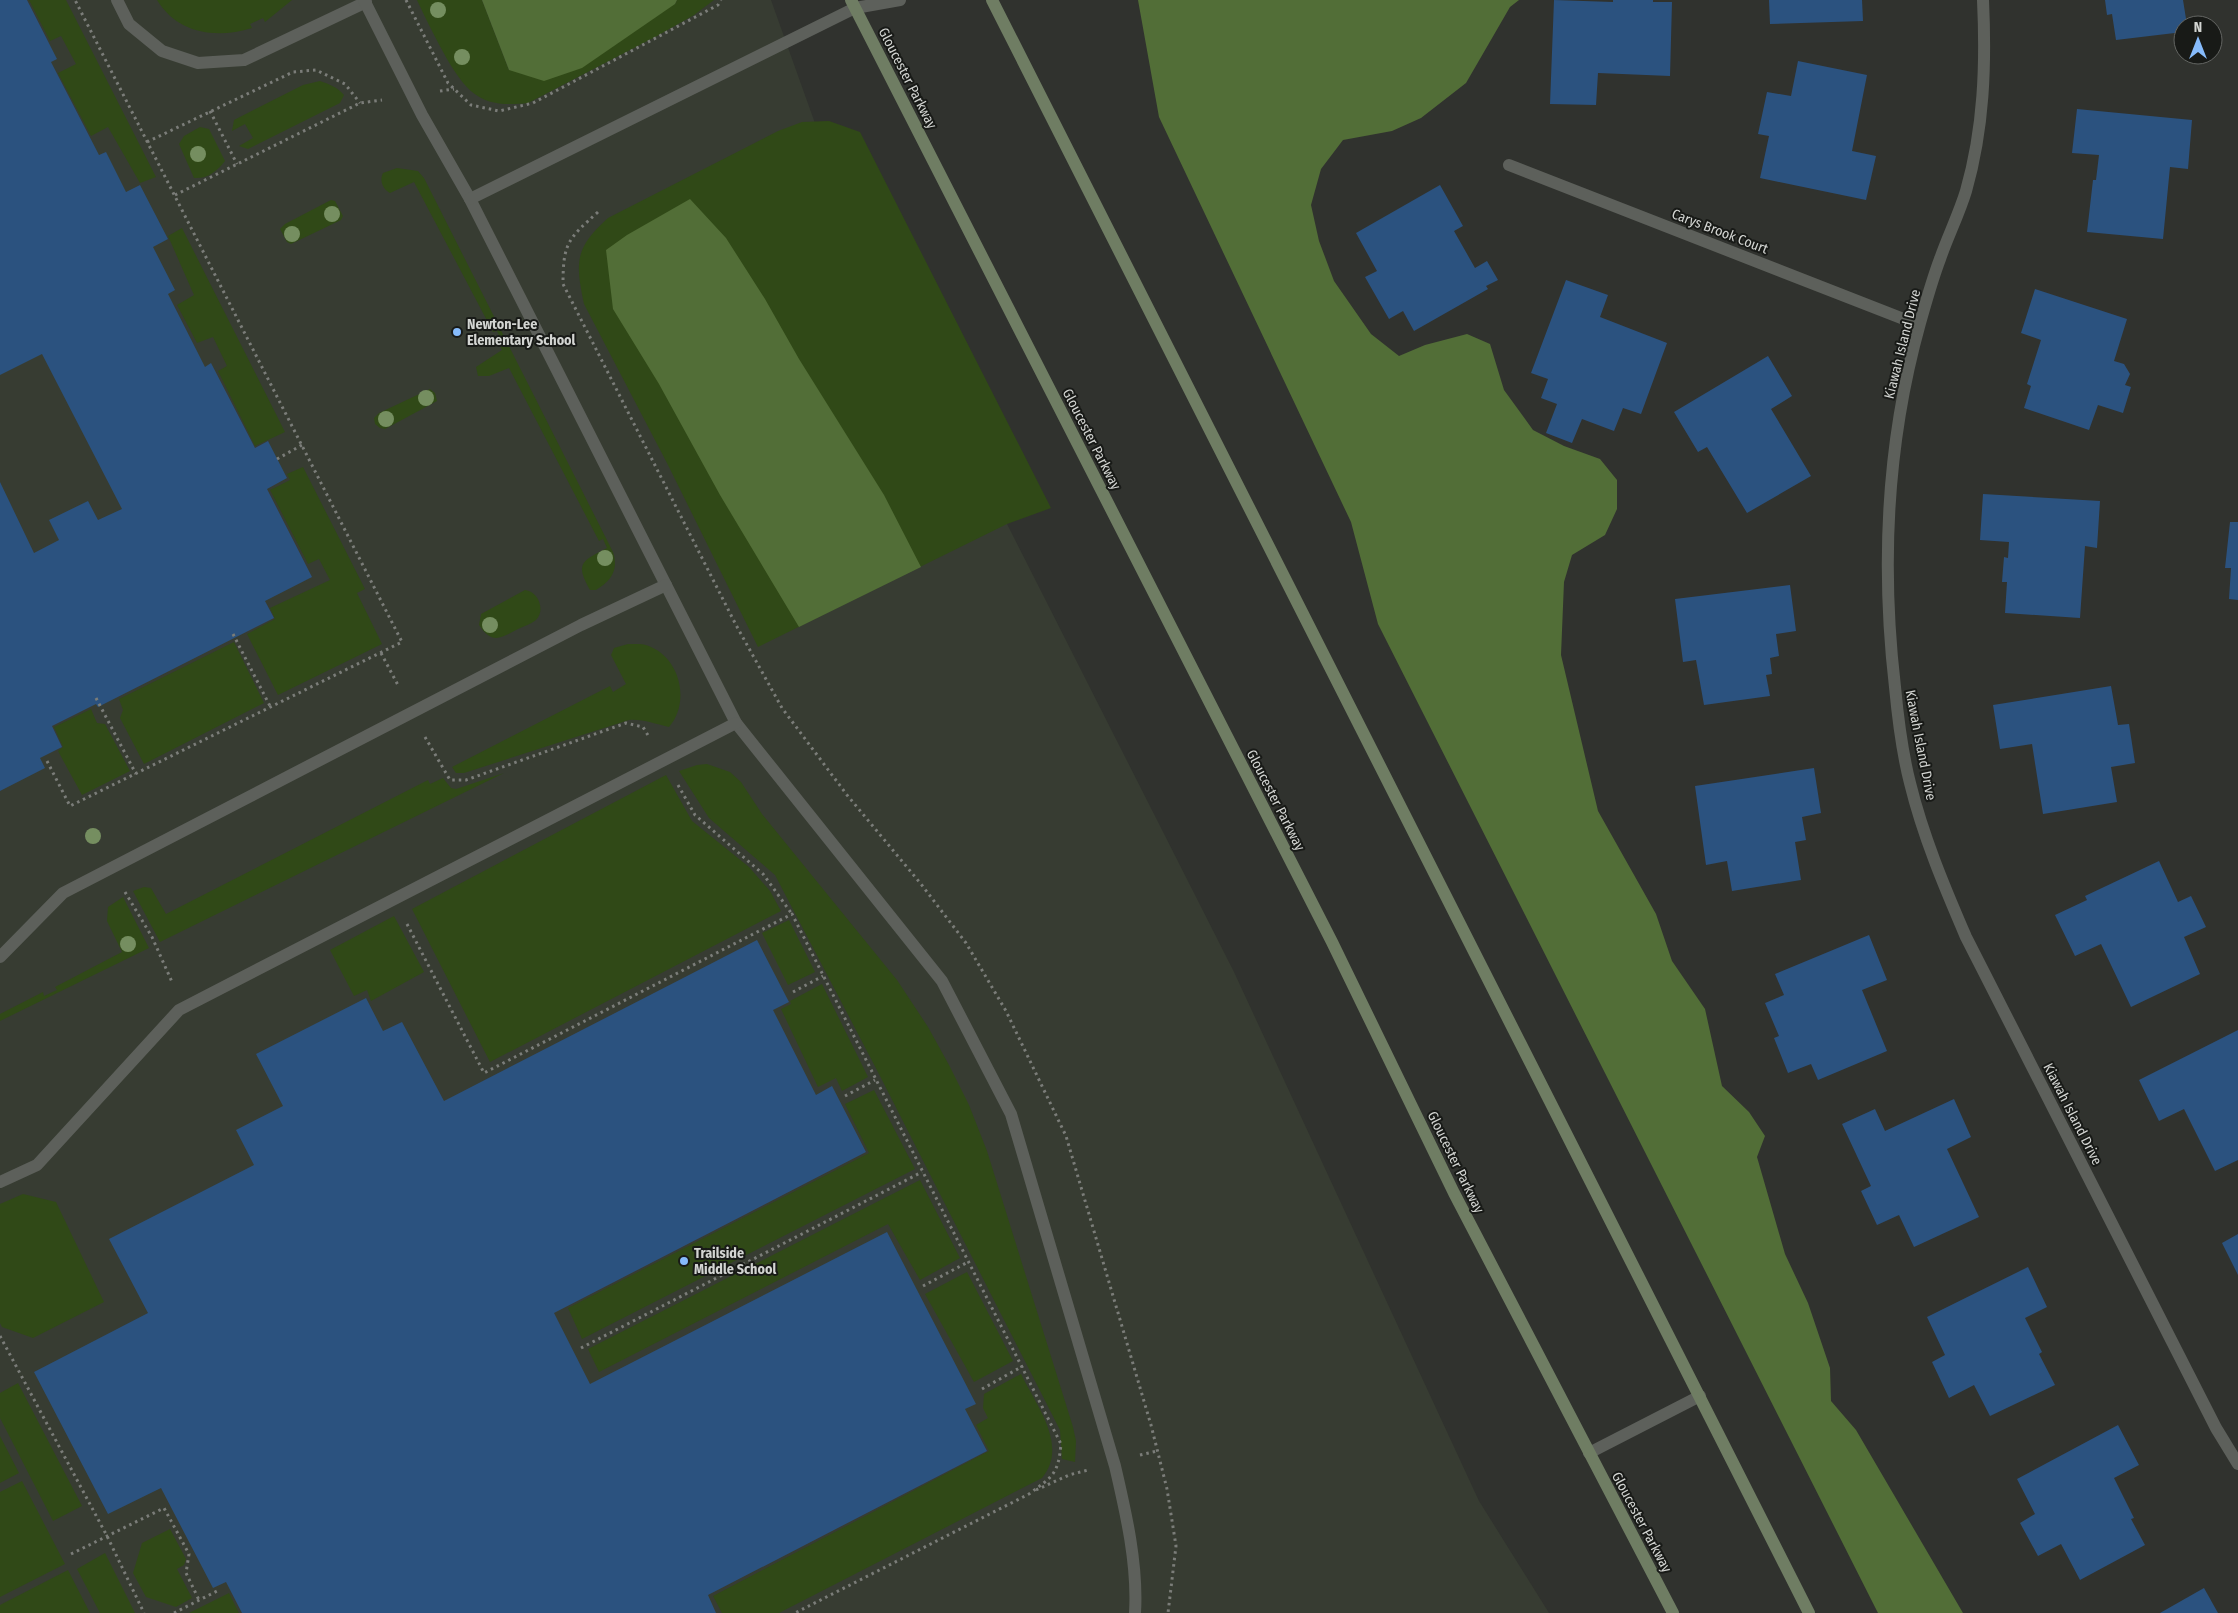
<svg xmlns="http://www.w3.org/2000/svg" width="2238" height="1613" font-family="'Fira Sans Condensed',sans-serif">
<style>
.built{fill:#373c32}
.green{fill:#304917}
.forest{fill:#526e37}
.building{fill:#2b527f}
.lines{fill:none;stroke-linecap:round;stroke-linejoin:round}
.path{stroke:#7b7d79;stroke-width:3;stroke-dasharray:2.5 4;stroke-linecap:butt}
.service{stroke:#5d605b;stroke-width:12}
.minor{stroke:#5d605b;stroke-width:12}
.secondary{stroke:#6f7d63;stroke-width:12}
.tree{fill:#758e60}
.poi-dot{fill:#86bbfb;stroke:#181a17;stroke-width:2}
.labels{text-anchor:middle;stroke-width:4;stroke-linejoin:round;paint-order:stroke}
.street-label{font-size:14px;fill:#d3d5d2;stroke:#181a17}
.poi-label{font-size:14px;font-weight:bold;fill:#d3d5d2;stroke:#181a17;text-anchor:start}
</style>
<rect width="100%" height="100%" fill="#30322e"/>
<polygon class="built" points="0,0 771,0 821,140 1007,524 1234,972 1479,1501 1549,1613 0,1613"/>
<g class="green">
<polygon points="29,0 66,0 156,177 140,183 108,127 91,136 58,73 76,64 61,36 50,41"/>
<path d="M157,0H292L265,22L263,18L250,24L252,28C216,39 178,34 157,0Z"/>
<path d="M417,0H482L509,70L675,4L677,0H714L694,15L657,36L528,103C483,108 469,96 447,59C436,39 426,20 417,0Z"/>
<path d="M320,81C329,84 337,87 344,95L340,103L248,149L239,146L253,138L245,124L232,131L234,120L303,85Z"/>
<path d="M829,121L860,132L1051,508L1007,524L758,647L668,465L584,304C575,261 575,248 608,218L778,131L802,122Z"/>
<path d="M200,127L209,129L225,161C217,171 208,179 194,178L179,144L184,136Z"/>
<path d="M397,168L418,171L424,178L613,552C619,570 611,581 596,590H590C574,562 583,561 607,548L603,539L599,541L509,368L489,376H478L476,367L502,350L500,346L503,343L497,331L493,332L414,182L390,193C383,189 379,181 383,173Z"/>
<polygon points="331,200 335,201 343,216 341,220 291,244 287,242 280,229 285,224"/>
<polygon points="182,228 285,432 255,446 218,371 227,366 213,337 197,343 177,305 194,295 168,236"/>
<polygon points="430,389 435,393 437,401 385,429 380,428 375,424 374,418 379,413"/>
<polygon points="303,467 365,589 357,593 382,644 278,695 247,634 275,619 270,608 330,580 319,559 308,564 270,490 290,480 287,474"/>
<path d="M525,590C538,591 546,610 536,620C531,624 524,626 518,629C501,638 492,645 479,625L481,614Z"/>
<polygon points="234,642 264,703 144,764 120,718 123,710 119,699"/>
<path d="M628,644C636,644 644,643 651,647C681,660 690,703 669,727C654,724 644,719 629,720L464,773H456L452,767L610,686L613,692L626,684L611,655L614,648Z"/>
<polygon points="91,709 97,723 105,724 130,771 82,795 58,751 63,747 54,727"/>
<polygon points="707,764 730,772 741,782 762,814 897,980 928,1027 949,1065 969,1105 987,1151 1073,1427 1076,1441 1075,1462 1062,1459 1060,1430 880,1076 775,875 709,818 679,771 697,765"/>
<polygon points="504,773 160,942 133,891 144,887 151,888 166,914 428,780 430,784 443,778 451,788 456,789"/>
<polygon points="666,775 692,821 749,867 770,891 781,911 490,1062 412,909"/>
<polygon points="123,897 149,948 0,1021 0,1014 43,992 44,996 57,990 55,987 122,952 107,921 108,907"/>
<polygon points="394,916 424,972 371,1001 367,990 354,996 330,950"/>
<polygon points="789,920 815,972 788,985 762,933"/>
<polygon points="822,984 868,1077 842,1091 836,1078 818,1087 781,1009 791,1004 790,1001"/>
<polygon points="874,1090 915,1169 582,1339 568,1308 869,1153 845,1104"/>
<polygon points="920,1180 960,1258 920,1280 888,1224 599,1372 588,1349"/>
<polygon points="23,1194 56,1202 104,1302 33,1338 2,1327 0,1323 0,1204"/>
<polygon points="967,1272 1013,1361 974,1382 925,1294"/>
<path d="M1021,1374C1036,1405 1069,1446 1042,1478L779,1613H722L713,1596L989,1451L976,1425L988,1418L983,1408L984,1394Z"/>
<polygon points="18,1383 82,1506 53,1521 0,1418 0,1393"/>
<polygon points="0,1436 19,1473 0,1483"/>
<polygon points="22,1481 65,1564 0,1597 0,1492"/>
<polygon points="170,1529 186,1559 184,1565 177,1569 192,1598 176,1607 146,1597 133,1573 142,1543"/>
<polygon points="105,1553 135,1613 100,1613 77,1569"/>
<polygon points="68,1570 90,1613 0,1613 0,1605"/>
<polygon points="229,1593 239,1613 189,1613"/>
</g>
<g class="forest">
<polygon points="482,0 677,0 675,4 582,68 544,81 509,70"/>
<polygon points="1138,0 1519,0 1510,7 1466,83 1421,118 1392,131 1343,140 1321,169 1311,205 1319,241 1334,281 1371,334 1399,356 1425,345 1467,334 1490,344 1504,390 1533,430 1564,446 1600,459 1617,480 1617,509 1605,535 1572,555 1564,582 1561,655 1598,811 1656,914 1672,961 1705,1009 1722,1086 1749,1112 1765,1136 1757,1157 1785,1254 1808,1303 1830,1368 1831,1401 1856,1430 1963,1613 1878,1613 1378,624 1351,522 1159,117"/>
<polygon points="690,199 726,238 765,299 799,359 884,495 921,567 799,627 720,495 659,384 613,309 606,250 627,235"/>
</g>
<g class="building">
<polygon points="0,0 27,0 57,59 51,62 99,155 106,152 126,192 140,185 168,239 153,247 175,290 168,294 205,367 211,363 255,448 268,441 287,478 267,489 312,577 265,601 274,618 98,707 96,704 52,726 62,747 40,758 45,768 0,791 0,482 34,553 59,540 49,520 88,501 98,520 122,509 42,354 0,375"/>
<polygon points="1554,0 1613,2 1613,0 1653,0 1653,2 1672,2 1670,76 1598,73 1596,105 1550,104"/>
<polygon points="1769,0 1862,0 1863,21 1770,24"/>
<polygon points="2105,0 2183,0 2187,25 2183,25 2183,32 2116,40 2112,14 2107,15"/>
<polygon points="1798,61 1867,75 1852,151 1876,156 1866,200 1760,178 1769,136 1758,134 1767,92 1791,96"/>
<polygon points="2077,109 2192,120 2188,169 2170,167 2163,239 2087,232 2093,180 2096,180 2099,155 2072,153"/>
<polygon points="1440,185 1463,226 1454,231 1475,268 1487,261 1498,280 1486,286 1488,289 1414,331 1403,311 1389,319 1365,277 1377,271 1356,233"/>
<polygon points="1566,280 1608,295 1600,317 1667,343 1641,414 1623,408 1614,431 1582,419 1572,443 1546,433 1557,404 1541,398 1548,379 1531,373"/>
<polygon points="2035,289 2127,319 2114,361 2124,364 2130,374 2125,385 2131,387 2123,413 2098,405 2089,430 2024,408 2031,386 2027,384 2041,340 2021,333"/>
<polygon points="1768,356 1792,396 1771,409 1811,476 1747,513 1707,447 1698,452 1674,412"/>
<polygon points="1983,494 2100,501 2097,548 2085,546 2080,618 2005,613 2007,582 2002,582 2004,557 2008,558 2009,542 1980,540"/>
<polygon points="2230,522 2238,522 2238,600 2229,599 2231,568 2225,568"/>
<polygon points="1790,585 1796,631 1776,634 1779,656 1770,658 1772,674 1766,675 1770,696 1704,705 1696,660 1683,662 1675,599"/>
<polygon points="2111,686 2118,725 2129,724 2135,763 2111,767 2117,802 2043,814 2032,744 2000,749 1993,705"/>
<polygon points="1814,768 1821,813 1802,817 1806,840 1795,842 1801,880 1732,891 1727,861 1706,865 1695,786"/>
<polygon points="2159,861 2178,902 2191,896 2206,927 2184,937 2200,974 2131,1007 2101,944 2075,956 2055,915 2087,900 2085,896"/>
<polygon points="1869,935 1887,980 1862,990 1887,1051 1818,1080 1811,1064 1788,1073 1774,1038 1779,1036 1765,1003 1784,995 1775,974"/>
<polygon points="757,940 789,1002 773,1010 816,1095 832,1086 866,1152 554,1313 590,1384 887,1232 976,1404 965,1409 987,1451 708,1595 716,1613 242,1613 226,1582 213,1588 161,1488 108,1514 34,1372 148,1313 109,1239 254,1165 236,1130 283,1106 256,1054 366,998 383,1031 402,1022 444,1101"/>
<polygon points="2238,1030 2238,1160 2215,1171 2184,1109 2159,1121 2139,1080"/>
<polygon points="1954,1099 1971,1137 1947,1149 1979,1217 1914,1247 1899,1215 1877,1225 1861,1191 1871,1186 1842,1124 1875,1109 1885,1131"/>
<polygon points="2238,1234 2238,1275 2222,1243"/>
<polygon points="2028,1267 2047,1307 2025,1318 2042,1352 2039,1354 2055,1385 1990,1416 1974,1385 1949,1398 1932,1362 1945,1355 1927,1317"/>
<polygon points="2118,1425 2139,1465 2114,1478 2134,1518 2131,1519 2145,1545 2080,1580 2061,1544 2038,1556 2020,1523 2035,1514 2017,1479"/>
<polygon points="2204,1588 2218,1613 2160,1613"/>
</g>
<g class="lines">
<g class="path">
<polyline points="406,0 448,83 471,105 499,111 533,103 718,5 721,0"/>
<polyline points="440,91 454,89"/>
<polyline points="210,111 237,164"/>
<polyline points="147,142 293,72 316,70 345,84 360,103"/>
<polyline points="175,195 360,103 382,100"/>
<path d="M598,212C568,239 563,243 563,284L736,625L782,708L847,795L921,884L966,943L1006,1011L1066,1136L1151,1425L1167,1489L1176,1546L1168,1613"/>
<polyline points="277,459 302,445"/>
<polyline points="233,634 271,708"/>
<polyline points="381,653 399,687"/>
<polyline points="96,698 136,774"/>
<polyline points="425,737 450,780 466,780 626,723 643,727 649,737"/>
<polyline points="47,761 70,806 402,642 75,0"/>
<polyline points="678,785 695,815 763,874 792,914"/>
<polyline points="125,892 152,937 172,982"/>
<path d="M407,924L484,1073L792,914L1061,1444C1058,1475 1053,1476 1029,1494L795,1613"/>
<polyline points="793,992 823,976"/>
<polyline points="845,1096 875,1080"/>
<polyline points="923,1286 968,1262"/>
<polyline points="0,1336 107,1536 144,1613"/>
<polyline points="581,1348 922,1172"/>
<polyline points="982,1389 1023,1366"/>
<polyline points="1140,1455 1157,1451"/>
<polyline points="1036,1490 1069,1475 1088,1470"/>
<polyline points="71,1554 164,1508 189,1554 186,1573 199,1600"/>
<polyline points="174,1613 219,1590"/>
</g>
<g class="service">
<polyline points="117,0 129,24 162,51 198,63 244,60 366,2"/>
<path d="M364,0L422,115L470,199L736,723L942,981L1011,1114L1115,1466C1126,1513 1138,1565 1135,1613"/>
<polyline points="470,199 855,8"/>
<polyline points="0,957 63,893 581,625 666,585"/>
<polyline points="0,1182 37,1165 179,1010 736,723"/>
<polyline points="1589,1453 1700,1396"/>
</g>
<g class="minor">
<path d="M1983,0C1986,65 1984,128 1966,191C1959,214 1948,236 1940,259C1932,280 1926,302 1920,323C1887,441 1881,566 1895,687C1898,719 1902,752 1910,783C1923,836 1944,886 1966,937L2216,1428L2238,1464"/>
<polyline points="855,8 900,0"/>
<polyline points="1509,165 1919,325"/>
</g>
<g class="secondary">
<polyline points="851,0 1332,942 1454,1193 1673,1613"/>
<polyline points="992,0 1809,1613"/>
</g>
</g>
<g class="tree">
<circle cx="438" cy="10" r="8"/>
<circle cx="462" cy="57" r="8"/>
<circle cx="198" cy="154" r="8"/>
<circle cx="332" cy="214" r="8"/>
<circle cx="292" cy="234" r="8"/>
<circle cx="426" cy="398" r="8"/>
<circle cx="386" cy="419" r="8"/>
<circle cx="605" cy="558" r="8"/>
<circle cx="490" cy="625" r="8"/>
<circle cx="93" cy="836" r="8"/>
<circle cx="128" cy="944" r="8"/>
</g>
<g class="poi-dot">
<circle cx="457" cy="332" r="5"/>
<circle cx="684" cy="1261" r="5"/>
</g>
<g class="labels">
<g class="street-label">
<text transform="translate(908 78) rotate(63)" y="5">Gloucester Parkway</text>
<text transform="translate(1720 231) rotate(21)" y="5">Carys Brook Court</text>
<text transform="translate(1902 344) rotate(-76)" y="5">Kiawah Island Drive</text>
<text transform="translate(1092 439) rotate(63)" y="5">Gloucester Parkway</text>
<text transform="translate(1921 745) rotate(79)" y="5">Kiawah Island Drive</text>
<text transform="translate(1276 800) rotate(63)" y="5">Gloucester Parkway</text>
<text transform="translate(2073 1114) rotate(63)" y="5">Kiawah Island Drive</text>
<text transform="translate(1456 1162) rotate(64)" y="5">Gloucester Parkway</text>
<text transform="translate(1642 1522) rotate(62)" y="5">Gloucester Parkway</text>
</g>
<g class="poi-label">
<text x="467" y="329">Newton-Lee<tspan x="467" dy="16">Elementary School</tspan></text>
<text x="694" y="1258">Trailside<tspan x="694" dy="16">Middle School</tspan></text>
</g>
</g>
<g transform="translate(2198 40)"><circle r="24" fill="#181a17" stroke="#636562"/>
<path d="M0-4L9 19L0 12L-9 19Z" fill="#86bbfb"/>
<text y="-8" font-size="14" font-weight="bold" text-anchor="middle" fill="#d3d5d2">N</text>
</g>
</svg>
